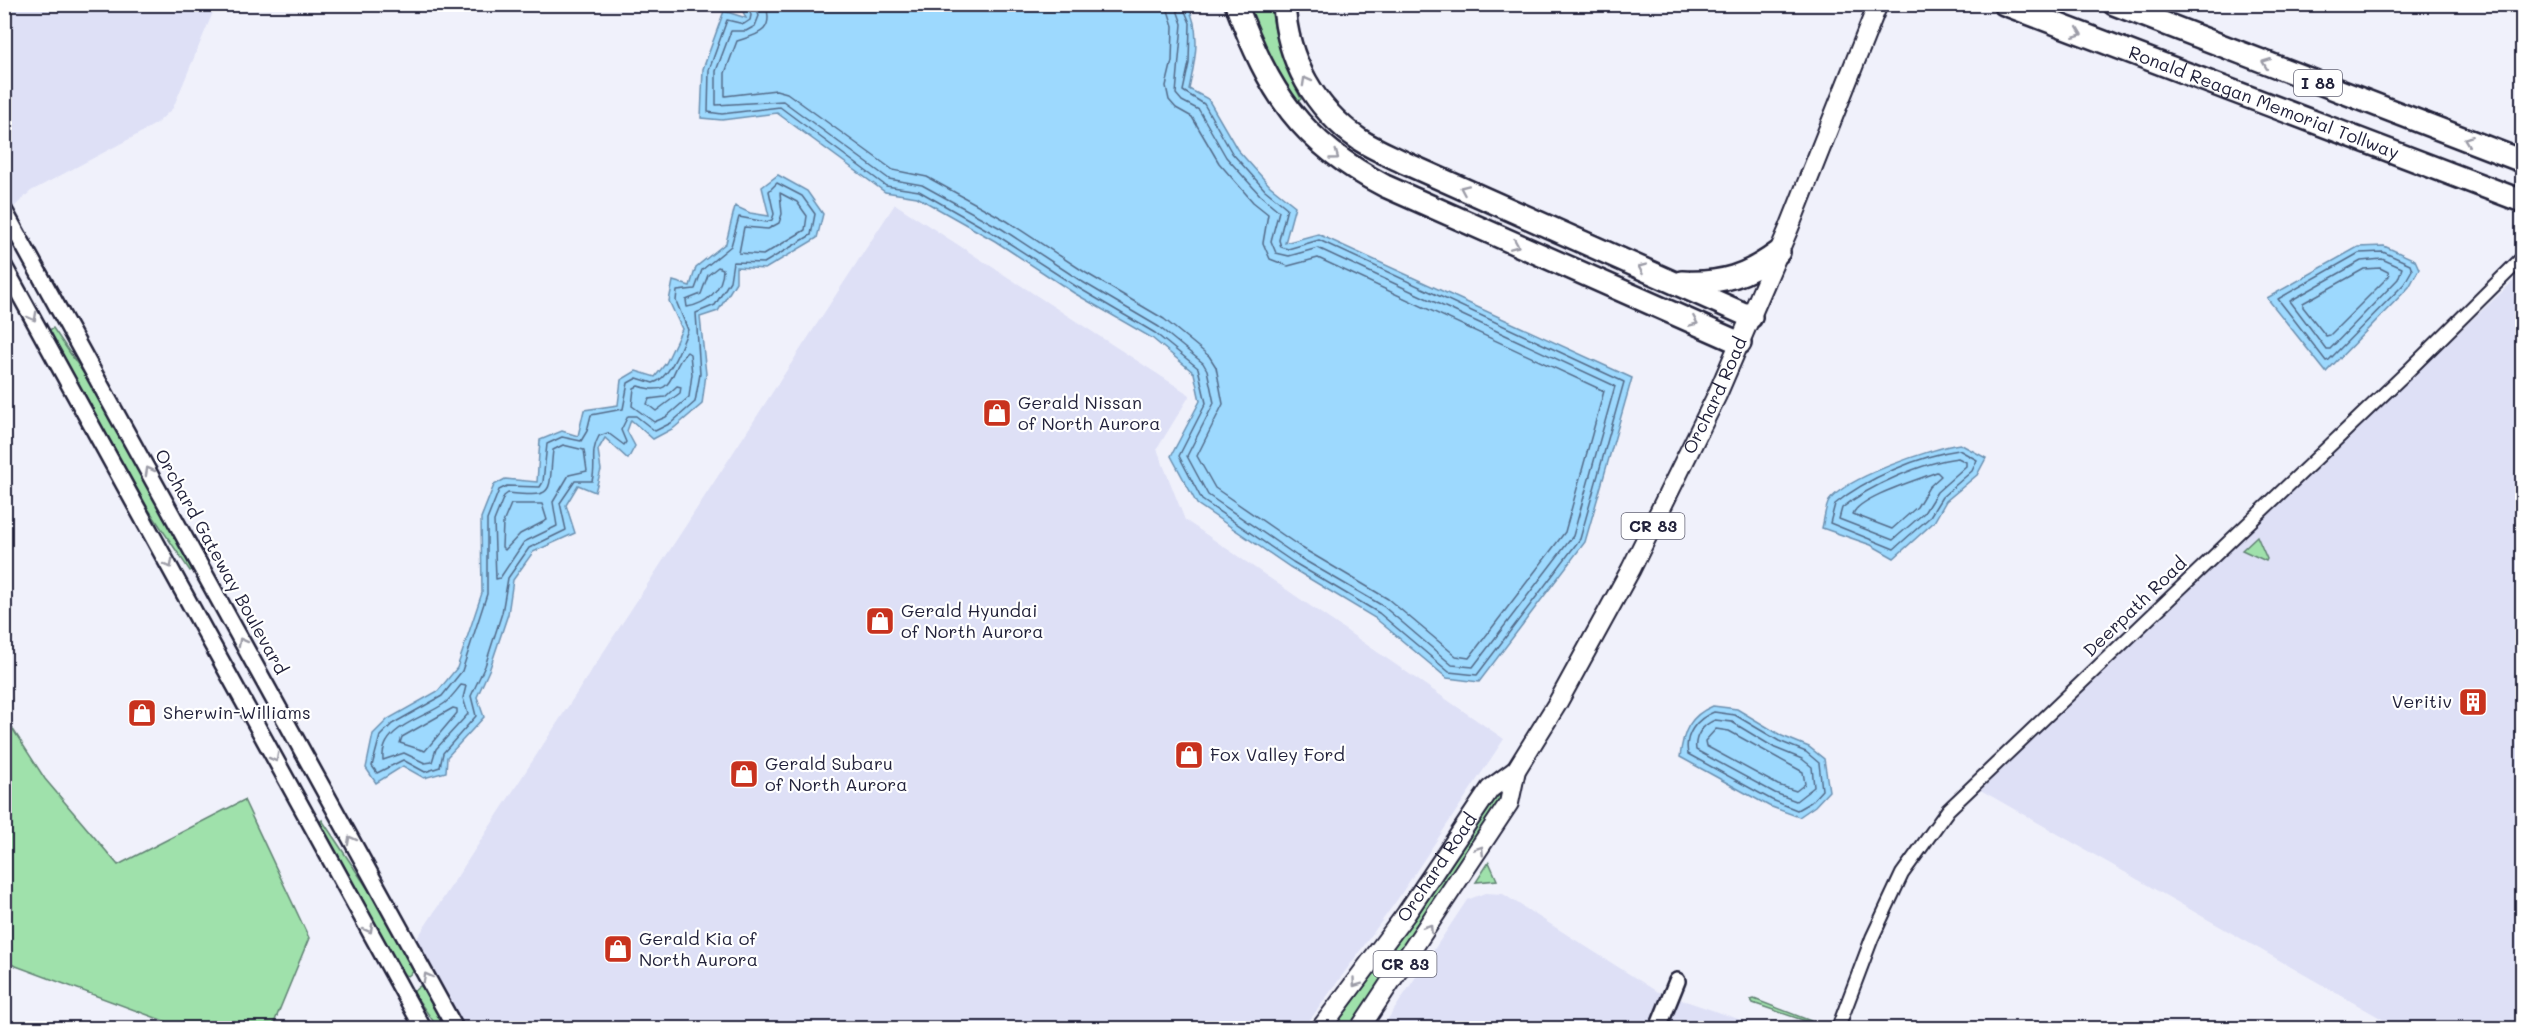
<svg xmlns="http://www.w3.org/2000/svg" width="2527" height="1033" font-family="Mali,sans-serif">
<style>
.built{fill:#dee0f6}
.green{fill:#9fe1ab;stroke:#608273;stroke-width:1.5}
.water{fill:#9dd9fe;stroke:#6c90b0;stroke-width:1.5}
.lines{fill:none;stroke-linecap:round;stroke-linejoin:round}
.shore{stroke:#536b89;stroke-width:1.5}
.minor-casing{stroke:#22223b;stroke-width:16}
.tertiary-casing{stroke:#22223b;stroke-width:20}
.primary-casing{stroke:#22223b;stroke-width:22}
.motorway-casing{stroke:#22223b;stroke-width:26}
.minor{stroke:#fff;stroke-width:12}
.tertiary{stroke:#fff;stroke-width:15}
.primary{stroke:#fff;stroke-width:18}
.motorway{stroke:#fff;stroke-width:21}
.oneway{stroke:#9c9ca7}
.labels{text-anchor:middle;stroke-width:4.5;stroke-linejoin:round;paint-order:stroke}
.shield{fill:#fff;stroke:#646476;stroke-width:1.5}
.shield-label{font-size:16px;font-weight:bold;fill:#22223b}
.street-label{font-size:18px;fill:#22223b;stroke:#fff}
.poi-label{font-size:18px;fill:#22223b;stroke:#fff;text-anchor:start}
</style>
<rect width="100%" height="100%" fill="#f0f1fb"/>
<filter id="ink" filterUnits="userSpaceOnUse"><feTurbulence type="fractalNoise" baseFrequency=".0167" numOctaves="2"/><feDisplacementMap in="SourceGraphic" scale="12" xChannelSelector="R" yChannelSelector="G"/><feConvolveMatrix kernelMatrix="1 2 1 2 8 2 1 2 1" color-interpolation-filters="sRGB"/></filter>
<g filter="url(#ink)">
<g class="built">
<polygon points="5,4 216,4 216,5 173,108 157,123 135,136 31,191 14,207 4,192"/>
<polygon points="895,204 1190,395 1157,449 1185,520 1504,739 1397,900 1304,1028 464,1028 416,940"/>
<polygon points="2522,273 2522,1028 2398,1028 1977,788 2260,518"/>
<polygon points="1485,893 1503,894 1656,991 1765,1028 1382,1028 1467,900"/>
</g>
<g class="green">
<path d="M1247,5H1271C1274,39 1285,68 1301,99L1297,102C1274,73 1260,39 1247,5Z"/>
<polygon points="53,328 95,390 193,569 190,571 149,510 49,330"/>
<polygon points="2257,536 2267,559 2266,561 2242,550"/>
<polygon points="5,717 45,779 118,865 244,800 309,938 272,1028 183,1028 5,962"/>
<polygon points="1501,786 1507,790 1351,1028 1333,1028 1440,882"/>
<polygon points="322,820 372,895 414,971 408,976 403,974 320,822"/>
<polygon points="1489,862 1497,880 1476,882"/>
<polygon points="420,986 422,987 446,1028 438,1028 414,994 414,991"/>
<polygon points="1754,999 1811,1021 1811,1023 1753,1003 1751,1000"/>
</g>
<g class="water">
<path d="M740,5H1187C1202,31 1195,61 1189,89L1208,99L1237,149L1270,186L1295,206L1285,243L1318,234L1632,378L1585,542L1479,682L1447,678L1375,618L1290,567L1197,504L1171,456L1200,401L1194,373L1152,338L1074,293L995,241L917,197L885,192L777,113L722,120L701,118L703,69L724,11L746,18Z"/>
<polygon points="778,175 807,191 823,214 817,238 765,269 736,267 736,282 718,311 700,317 706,374 702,404 674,428 653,439 631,420 627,431 635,446 628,459 605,438 598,450 601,470 595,492 578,485 566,505 575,533 533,552 513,580 508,614 490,668 477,697 484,717 447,757 446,772 424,778 403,766 376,783 366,768 373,734 388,719 438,691 457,668 482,593 481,518 494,485 505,479 537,482 540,440 562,431 578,436 584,410 618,405 621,380 636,371 655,377 666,363 682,329 669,301 673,281 690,286 696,267 726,243 735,206 750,213 769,216 762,187"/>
<polygon points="2384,246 2415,260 2419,269 2409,287 2326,372 2267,298 2358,247"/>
<path d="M1960,444L1986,458L1977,475L1946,501L1934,522L1894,558L1871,545L1822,528C1824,520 1825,508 1829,501C1845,478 1932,448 1960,444Z"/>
<path d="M1713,706L1737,709L1782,736L1809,747L1824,759L1829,791L1815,806L1799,817L1769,806L1680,757C1683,732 1689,716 1713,706Z"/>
</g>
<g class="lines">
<g class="shore">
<polyline points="746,4 751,15 750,20 744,24 727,20 709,70 708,112 722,114 780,107 886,186 919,191 998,236 1077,287 1155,333 1198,368 1206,403 1179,456 1202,500 1293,562 1379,613 1449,672 1477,675 1580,539 1624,382 1319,240 1288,249 1281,247 1279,240 1287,208 1265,190 1232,153 1204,104 1183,91 1189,63 1190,23 1182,4"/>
<polyline points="755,4 759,16 755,26 746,31 731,31 716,71 716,105 783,101 889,179 922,185 1002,229 1081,281 1159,327 1203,363 1207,370 1214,403 1187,456 1208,495 1297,556 1383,606 1452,665 1473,667 1573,536 1615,386 1318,248 1289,256 1276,253 1271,241 1279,211 1260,195 1226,157 1199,110 1182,101 1176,94 1182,24 1175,4"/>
<path d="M765,4C776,33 755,35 737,41L725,73V96L776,90L787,93L893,170L927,177L1007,221L1086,273L1164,319L1209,356L1216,367L1223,404L1197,456L1215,488L1302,548L1388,599L1456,656L1469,658L1565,532L1604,391L1318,258L1288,266L1270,259L1263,243L1268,214L1253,202L1219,163L1192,117L1176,108L1169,100L1166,86L1172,61L1173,26L1166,4"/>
<path d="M777,183L802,196L815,214L811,235L764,263L733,262L730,281L715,305L696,313L700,374L695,402L671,423L655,431L636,416H628L621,430L626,442L624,445L608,433L599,436C589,454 597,463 592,481H575L560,503L566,530L529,548L508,578L502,613L485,666L471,696L476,716L443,753L440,767L425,772L403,760L377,773L372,766L380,736L392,724L442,696L462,671L487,594V520L499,490L507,486L540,487L543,482L547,444L562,437L581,441L587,431L591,415L623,409L628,383L637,378L653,383C670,379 682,344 688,330L676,301L677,291L695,289L702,270L731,246L739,217L766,222L772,220L774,214L769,191Z"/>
<polygon points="780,193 797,202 807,216 805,230 763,255 739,253 744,227 768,229 779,223 782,214"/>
<polygon points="2383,252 2410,264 2412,270 2404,284 2329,360 2326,361 2278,299 2359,253"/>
<polygon points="2382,259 2402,268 2398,279 2330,349 2326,349 2290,301 2361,261"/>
<path d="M718,267L723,269C723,290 706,304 687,307L686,300L701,294L708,275Z"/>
<polygon points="2380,268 2388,272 2389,276 2330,335 2326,336 2303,307 2303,303 2364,269"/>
<path d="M687,352L690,354L692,374L689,397L666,417L654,422L632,406L634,388L638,386C678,399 668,369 687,352Z"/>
<polygon points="677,386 681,387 680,393 656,411 647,404 649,399 665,397"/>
<path d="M563,445L584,450L587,471L569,475L553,502L557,526L524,542L500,578L496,579L494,521L504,496L508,493C557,498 548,493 553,450Z"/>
<path d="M1959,450L1977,460L1972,471L1942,497L1929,518L1894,549L1830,523L1835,504C1865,479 1921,455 1959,450Z"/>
<path d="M1958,458L1966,462V466L1937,492L1924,513L1893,540L1839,519L1842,508C1869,486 1923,462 1958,458Z"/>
<path d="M1937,472L1941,476L1929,487L1917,507L1892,529L1853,514C1859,497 1920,479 1937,472Z"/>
<polygon points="511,504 542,504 547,520 520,534 505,550 502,547 503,523"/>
<path d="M461,685L466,686L463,698L468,714L436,749L432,762L425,763L404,753L383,760C380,727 423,719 445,703C451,698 456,691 461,685Z"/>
<polygon points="453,708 457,709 457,713 425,751 400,743 402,737"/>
<path d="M1714,712L1735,715L1779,741L1806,752L1819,763L1822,790L1811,802L1797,810L1772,800L1688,754C1684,735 1696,719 1714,712Z"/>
<path d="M1715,720L1732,722L1775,748L1802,759L1812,767L1814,787L1796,801L1775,793L1696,750C1694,737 1702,725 1715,720Z"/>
<polygon points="1716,729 1729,731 1803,772 1805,784 1796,791 1778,785 1706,746 1705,741"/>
</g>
<g class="minor-casing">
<polyline id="minor" points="1838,1028 1872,938 1902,874 1948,810 2408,371 2522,258"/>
</g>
<g class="tertiary-casing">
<g id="tertiary">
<polyline points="4,210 455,1028"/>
<polyline points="4,266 423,1028"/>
<polyline points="1658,1028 1677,981"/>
</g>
</g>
<g class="primary-casing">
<g id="primary">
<path id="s1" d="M1321,1028L1406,914L1490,789L1516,770"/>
<path id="s2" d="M1360,1028L1509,803L1516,770L1557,704L1631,569L1717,395L1789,228L1878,4"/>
</g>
</g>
<g class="motorway-casing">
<g id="motorway">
<path d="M1236,4C1269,92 1300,142 1385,186L1740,343"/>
<path d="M1284,4C1287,60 1314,108 1360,140C1374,149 1391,156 1405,163L1751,317"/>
<path id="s3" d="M2004,4L2522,201"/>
<polyline points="2114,4 2522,161"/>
<path d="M1682,282C1722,284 1747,276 1779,252"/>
</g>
</g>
<use href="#minor" class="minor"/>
<use href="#tertiary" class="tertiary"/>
<use href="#primary" class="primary"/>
<use href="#motorway" class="motorway"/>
</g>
<defs><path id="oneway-chevron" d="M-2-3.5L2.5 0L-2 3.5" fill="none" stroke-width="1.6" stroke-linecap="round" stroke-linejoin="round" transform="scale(1.5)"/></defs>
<g class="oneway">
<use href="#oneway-chevron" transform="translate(2078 33) rotate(21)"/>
<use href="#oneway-chevron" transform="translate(2266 63) rotate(-159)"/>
<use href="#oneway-chevron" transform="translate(1306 81) rotate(-119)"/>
<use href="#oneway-chevron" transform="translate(2468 140) rotate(-159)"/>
<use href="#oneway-chevron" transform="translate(1335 156) rotate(36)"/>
<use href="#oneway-chevron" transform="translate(1464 189) rotate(-156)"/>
<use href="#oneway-chevron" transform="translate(1515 245) rotate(23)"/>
<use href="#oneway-chevron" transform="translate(1642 268) rotate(-156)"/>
<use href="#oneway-chevron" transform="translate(33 317) rotate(61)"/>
<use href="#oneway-chevron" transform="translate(1694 322) rotate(23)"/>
<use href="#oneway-chevron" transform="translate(149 471) rotate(-119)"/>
<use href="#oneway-chevron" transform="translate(169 564) rotate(61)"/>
<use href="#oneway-chevron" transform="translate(242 642) rotate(-119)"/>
<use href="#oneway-chevron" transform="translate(275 758) rotate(61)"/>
<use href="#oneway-chevron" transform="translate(351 840) rotate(-119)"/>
<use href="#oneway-chevron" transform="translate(1480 850) rotate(-57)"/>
<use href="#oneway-chevron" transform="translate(1429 928) rotate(-57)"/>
<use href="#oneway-chevron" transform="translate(369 929) rotate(61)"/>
<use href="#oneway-chevron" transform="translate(427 977) rotate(-119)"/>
<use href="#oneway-chevron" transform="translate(1356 983) rotate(126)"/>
</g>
</g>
<defs>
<g id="shop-square" transform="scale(1.5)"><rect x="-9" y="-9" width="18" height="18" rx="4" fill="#c8321e" stroke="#fff"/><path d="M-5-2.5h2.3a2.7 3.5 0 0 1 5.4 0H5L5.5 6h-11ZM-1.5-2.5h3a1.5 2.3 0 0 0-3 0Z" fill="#fff"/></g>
<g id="building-square" transform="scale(1.5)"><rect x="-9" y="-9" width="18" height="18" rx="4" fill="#c8321e" stroke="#fff"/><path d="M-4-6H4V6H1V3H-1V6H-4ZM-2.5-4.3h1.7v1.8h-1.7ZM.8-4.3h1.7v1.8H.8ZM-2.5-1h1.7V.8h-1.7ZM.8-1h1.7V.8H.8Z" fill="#fff"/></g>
</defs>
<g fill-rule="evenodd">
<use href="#shop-square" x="997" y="413"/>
<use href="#shop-square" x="880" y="621"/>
<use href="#building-square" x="2473" y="702"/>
<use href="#shop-square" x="142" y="713"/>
<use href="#shop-square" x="1189" y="755"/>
<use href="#shop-square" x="744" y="774"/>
<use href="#shop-square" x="618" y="949"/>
</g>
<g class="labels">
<g class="shield">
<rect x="2294" y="70" width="48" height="26" rx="4.5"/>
<rect x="1621.5" y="513" width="63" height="26" rx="4.5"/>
<rect x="1373.5" y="951" width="63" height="26" rx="4.5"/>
</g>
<g class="shield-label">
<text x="2318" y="89">I 88</text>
<text x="1653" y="532">CR 83</text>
<text x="1405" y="970">CR 83</text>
</g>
<g class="street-label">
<text dy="6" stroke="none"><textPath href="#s3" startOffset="278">Ronald Reagan Memorial Tollway</textPath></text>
<text dy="6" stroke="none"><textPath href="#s2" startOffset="728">Orchard Road</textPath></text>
<text transform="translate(221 562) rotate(61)" y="6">Orchard Gateway Boulevard</text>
<text transform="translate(2135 607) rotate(-44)" y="6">Deerpath Road</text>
<text dy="6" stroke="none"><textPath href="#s1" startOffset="198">Orchard Road</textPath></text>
</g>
<g class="poi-label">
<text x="1018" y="409">Gerald Nissan<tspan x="1018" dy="21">of North Aurora</tspan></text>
<text x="901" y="617">Gerald Hyundai<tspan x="901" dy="21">of North Aurora</tspan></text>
<text x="2452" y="708" text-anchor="end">Veritiv</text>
<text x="163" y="719">Sherwin-Williams</text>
<text x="1210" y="761">Fox Valley Ford</text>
<text x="765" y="770">Gerald Subaru<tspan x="765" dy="21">of North Aurora</tspan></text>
<text x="639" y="945">Gerald Kia of<tspan x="639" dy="21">North Aurora</tspan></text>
</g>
</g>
<rect width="2527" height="1033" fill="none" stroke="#fff" stroke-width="24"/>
<rect x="12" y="12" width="2503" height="1009" fill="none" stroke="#22223b" stroke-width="2" filter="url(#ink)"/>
</svg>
